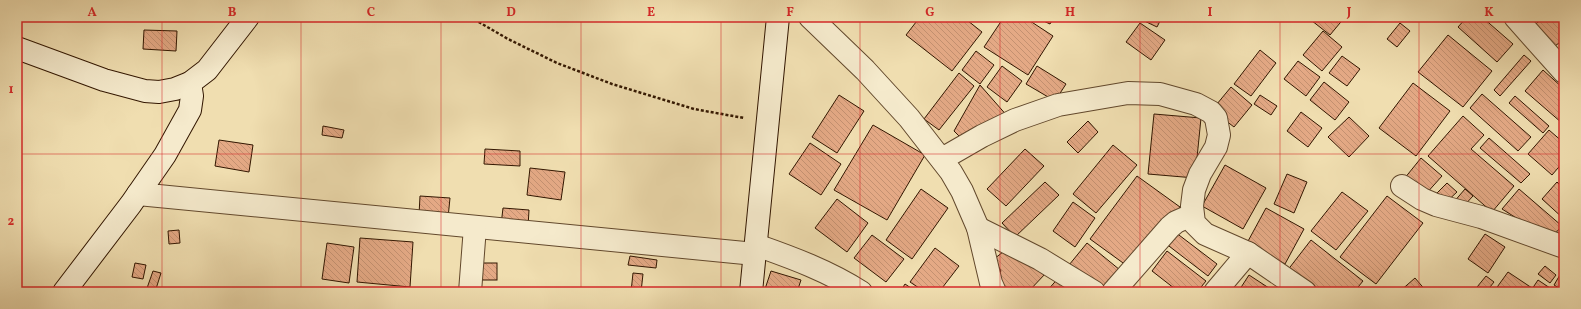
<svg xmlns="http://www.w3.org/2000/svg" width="1581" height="309" font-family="Vollkorn,serif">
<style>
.building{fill:url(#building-back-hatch);stroke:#321600}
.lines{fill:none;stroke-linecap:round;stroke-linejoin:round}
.street-casing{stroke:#62482c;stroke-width:24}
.secondary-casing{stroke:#321600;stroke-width:24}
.path{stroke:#321600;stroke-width:2.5;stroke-dasharray:3 2;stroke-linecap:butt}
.street{stroke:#f5eacc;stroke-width:22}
.secondary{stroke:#f5eacc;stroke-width:22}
.grid{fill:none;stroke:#d62828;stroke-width:1;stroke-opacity:0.55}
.neatline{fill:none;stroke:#d62828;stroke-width:1.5}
.grid-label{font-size:13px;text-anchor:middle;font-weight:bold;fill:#d62828}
</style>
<defs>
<pattern id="building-back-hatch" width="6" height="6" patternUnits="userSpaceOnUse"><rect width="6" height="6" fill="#e4a985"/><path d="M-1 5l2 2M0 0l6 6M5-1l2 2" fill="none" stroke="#c49171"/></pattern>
</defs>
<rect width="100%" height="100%" fill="#f0deb0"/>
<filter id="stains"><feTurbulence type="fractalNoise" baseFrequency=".005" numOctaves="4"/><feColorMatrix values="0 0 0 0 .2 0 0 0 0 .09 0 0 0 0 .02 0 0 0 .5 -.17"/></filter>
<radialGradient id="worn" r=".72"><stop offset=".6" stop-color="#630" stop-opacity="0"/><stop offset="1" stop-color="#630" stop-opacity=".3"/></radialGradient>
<g class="building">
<polygon points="920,17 963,17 982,32 952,71 906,35"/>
<polygon points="1004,17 1024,17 1053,36 1028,75 984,47"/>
<polygon points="1035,17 1054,17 1050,24"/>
<polygon points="1136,17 1162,17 1157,27"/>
<polygon points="1307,17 1345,17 1330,35"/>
<polygon points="1467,17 1482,17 1513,44 1497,62 1458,27"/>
<polygon points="1544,17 1564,17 1564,39 1550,50 1531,28"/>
<polygon points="1140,23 1165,40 1151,60 1126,42"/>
<polygon points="1400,23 1410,31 1397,47 1387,39"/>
<polygon points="144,30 177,31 176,51 143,49"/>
<polygon points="1323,31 1342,47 1322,71 1303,55"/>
<polygon points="1448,35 1492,71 1463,107 1418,72"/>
<polygon points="1260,50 1276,63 1251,96 1234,84"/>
<polygon points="976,51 994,65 980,84 962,70"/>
<polygon points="1524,55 1531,61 1500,96 1494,90"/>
<polygon points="1342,56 1360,69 1347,86 1329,73"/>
<polygon points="1298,61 1320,77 1306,96 1284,79"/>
<polygon points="1002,66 1022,81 1007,102 987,87"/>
<polygon points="1037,66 1066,84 1055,101 1026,84"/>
<polygon points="1543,70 1564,89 1564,120 1562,123 1525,91"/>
<polygon points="959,73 974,86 939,130 924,119"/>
<polygon points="1324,82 1349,102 1335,120 1310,100"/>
<polygon points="1413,83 1450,111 1416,156 1379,128"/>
<polygon points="980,85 1009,118 963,140 954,131"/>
<polygon points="1231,87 1252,105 1234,127 1212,110"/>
<polygon points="1482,94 1531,137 1518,151 1470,108"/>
<polygon points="839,95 864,111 837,153 812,137"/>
<polygon points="1260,95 1277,106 1271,115 1254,104"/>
<polygon points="1515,96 1549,126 1543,133 1509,103"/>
<polygon points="1301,112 1322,128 1308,147 1287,131"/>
<polygon points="1154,114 1201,118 1195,178 1148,174"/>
<polygon points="1463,116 1484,135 1471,149 1514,186 1492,212 1428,156"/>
<polygon points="1349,117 1369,136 1349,157 1328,137"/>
<polygon points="1088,121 1098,132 1078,153 1067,142"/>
<polygon points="873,125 925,155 887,220 834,190"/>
<polygon points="323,126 344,130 342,138 322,135"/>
<polygon points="1549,130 1564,143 1564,161 1552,175 1528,154"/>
<polygon points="1489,138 1530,174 1521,183 1480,148"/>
<polygon points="219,140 253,145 249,172 215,166"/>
<polygon points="810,143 841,164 821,195 789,174"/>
<polygon points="1113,145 1137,165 1096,213 1073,194"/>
<polygon points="485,149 520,151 520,166 484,164"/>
<polygon points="1025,149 1044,166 1006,206 987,189"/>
<polygon points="1421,158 1442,176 1425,195 1404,179"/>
<polygon points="1225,165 1266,188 1243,229 1202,206"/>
<polygon points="530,168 565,172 561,200 527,195"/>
<polygon points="1287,174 1307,182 1294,213 1274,204"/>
<polygon points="1137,176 1180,207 1130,268 1090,239"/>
<polygon points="1045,182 1059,195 1015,237 1002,223"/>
<polygon points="1557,182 1564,189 1564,219 1542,199"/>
<polygon points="1447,183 1457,192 1444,204 1432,198"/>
<polygon points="921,189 948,208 912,259 886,240"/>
<polygon points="1465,189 1473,196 1461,209 1453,203"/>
<polygon points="1519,189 1562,226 1550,239 1502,209"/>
<polygon points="1342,192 1368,211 1336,250 1311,231"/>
<polygon points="420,196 450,198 448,218 419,215"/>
<polygon points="1387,196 1423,223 1376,284 1340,257"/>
<polygon points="837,199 868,223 847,252 815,228"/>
<polygon points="1073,202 1095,218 1075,247 1053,231"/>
<polygon points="503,208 529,210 528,227 501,225"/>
<polygon points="1266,208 1304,229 1285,264 1247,243"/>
<polygon points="179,230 180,243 169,244 168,231"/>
<polygon points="1175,232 1217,264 1208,276 1165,243"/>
<polygon points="1485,234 1505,247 1488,273 1468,259"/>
<polygon points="872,235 904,259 886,282 854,258"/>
<polygon points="360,238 413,242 410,287 357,282"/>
<polygon points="1311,240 1363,281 1354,292 1313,292 1287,271"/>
<polygon points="327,243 354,247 349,283 322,279"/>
<polygon points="1087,243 1120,270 1102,292 1069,265"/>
<polygon points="935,248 959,266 939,292 925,292 910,282"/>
<polygon points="1008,248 1046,273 1028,292 1006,292 997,276 1001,271 994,259"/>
<polygon points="1167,251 1206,281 1197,292 1179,292 1152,271"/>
<polygon points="630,256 657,260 656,268 628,265"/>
<polygon points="135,263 146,265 143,279 132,277"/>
<rect x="481" y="263" width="16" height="17"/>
<polygon points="1545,266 1556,275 1550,283 1538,274"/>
<polygon points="1564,268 1564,291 1554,285"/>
<polygon points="153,271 161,273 155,292 150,292 146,291"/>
<polygon points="771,271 801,280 797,292 764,292"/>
<polygon points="1508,272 1532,288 1529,292 1499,292 1495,290"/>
<polygon points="633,273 643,274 641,292 631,292"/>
<polygon points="1061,275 1091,292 1046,292"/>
<polygon points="1249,275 1275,292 1238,292"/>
<polygon points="1486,276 1494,282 1486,292 1473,292"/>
<polygon points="1415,278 1427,292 1399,292"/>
<polygon points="1538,280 1556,292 1530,292"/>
<polygon points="905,284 917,292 900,292"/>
</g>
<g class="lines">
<g class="street-casing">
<g id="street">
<polyline points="810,17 865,70 909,118 951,172 962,191 978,228 991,283 995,292"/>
<polyline points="1515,17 1564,72"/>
<polyline points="942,159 982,136 1015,120 1058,105 1128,93 1160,94 1196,104 1211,112 1216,118 1219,135 1216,147 1200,174 1194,190 1192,206 1194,223 1205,234 1248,253 1305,292"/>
<polyline points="1402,186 1422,199 1436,205 1481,217 1564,247"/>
<polyline points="138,194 755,254"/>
<polyline points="978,228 1040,259 1094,292"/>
<path d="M756,245C793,258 828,271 861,292"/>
<polyline points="470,292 475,227"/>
<polyline points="1113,292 1170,227 1176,222 1192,215"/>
<polyline points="1215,292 1248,253"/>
</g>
</g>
<g class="secondary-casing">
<g id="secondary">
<polyline points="17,48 104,80 145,91 159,92 175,89 190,83 207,70 248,17"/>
<polyline points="64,292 131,204 165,155 190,110 192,96 190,83"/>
<polyline points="751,292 778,17"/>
</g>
</g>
<polyline class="path" points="470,17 508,39 557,63 612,84 694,109 744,118"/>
<use href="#street" class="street"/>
<use href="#secondary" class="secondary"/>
</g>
<path class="grid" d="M162,17V292M301,17V292M441,17V292M581,17V292M721,17V292M860,17V292M1000,17V292M1140,17V292M1280,17V292M1419,17V292M17,154H1564"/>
<rect width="1581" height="309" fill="none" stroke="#f0deb0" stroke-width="44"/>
<rect x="22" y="22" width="1537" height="265" class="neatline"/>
<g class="grid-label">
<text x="92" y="16">A</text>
<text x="232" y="16">B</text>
<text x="371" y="16">C</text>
<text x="511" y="16">D</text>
<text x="651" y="16">E</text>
<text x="790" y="16">F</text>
<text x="930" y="16">G</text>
<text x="1070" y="16">H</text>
<text x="1210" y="16">I</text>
<text x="1349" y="16">J</text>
<text x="1489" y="16">K</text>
<text x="11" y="93">1</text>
<text x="11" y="225">2</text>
</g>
<rect width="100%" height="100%" filter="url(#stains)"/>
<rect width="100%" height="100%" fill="url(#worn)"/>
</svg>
